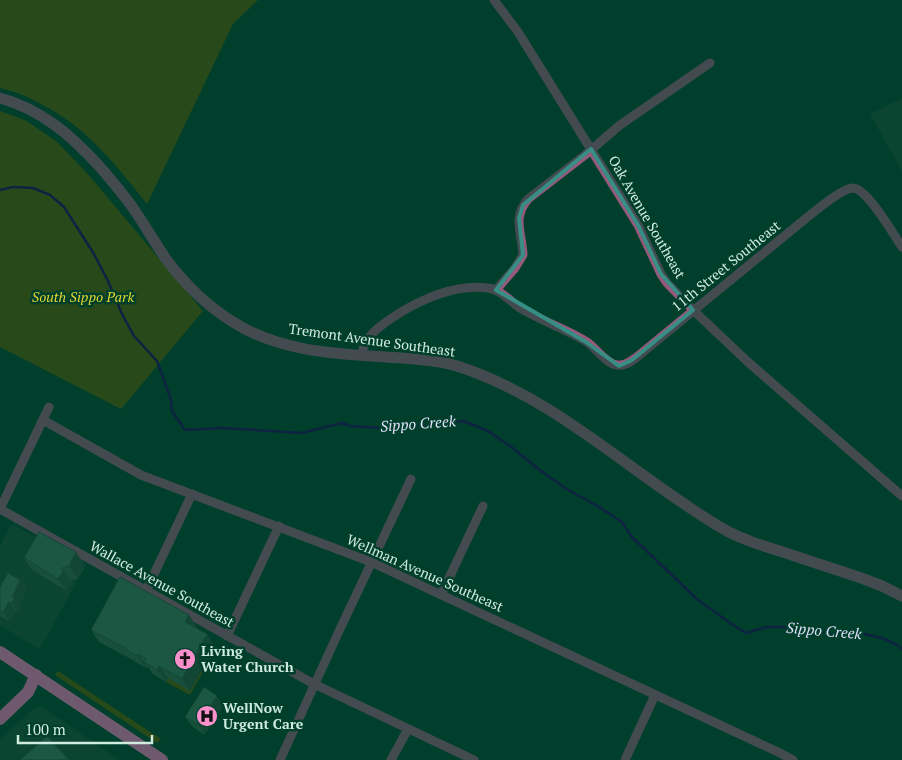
<svg xmlns="http://www.w3.org/2000/svg" width="902" height="760" font-family="'PT Serif',serif">
<style>
.built{fill:#194b39}
.green{fill:#5a5505}
.lines{fill:none;stroke-linecap:round;stroke-linejoin:round}
.stream{stroke:#1f005c;stroke-width:2.5}
.minor{stroke:#96597c;stroke-width:9}
.tertiary{stroke:#96597c;stroke-width:11}
.primary{stroke:#f579c2;stroke-width:12}
.wall{fill:#346350}
.shaded-wall{fill:#2b5041}
.building{fill:#3d735d;stroke:#2b5041}
.marked{fill:none;stroke:#368e85;stroke-width:4;stroke-linejoin:round}
.labels{text-anchor:middle;stroke-width:5;stroke-linejoin:round;paint-order:stroke}
.street-label{font-size:14px;fill:#d0ecdf;stroke:#003f2b}
.park-label{font-size:14px;font-style:italic;fill:#e2d72e;stroke:#003f2b}
.poi-label{font-size:14px;font-weight:bold;fill:#d0ecdf;stroke:#003f2b;text-anchor:start}
.water-label{font-size:15px;font-style:italic;fill:#dfdff9;stroke:#003f2b}
</style>
<rect width="100%" height="100%" fill="#003f2b"/>
<g class="built">
<polygon points="902,98 902,171 870,114"/>
<polygon points="14,525 86,565 41,647 37,648 0,625 0,546 9,527"/>
<polygon points="41,706 119,760 0,760 0,740 33,709"/>
</g>
<g class="green">
<path d="M0,0H258L233,24L147,204C114,163 87,127 39,103C27,96 14,91 0,88Z"/>
<polygon points="0,111 25,120 56,141 87,173 203,311 121,409 0,347"/>
<polygon points="215,647 216,649 190,695 166,682 168,678"/>
<polygon points="58,671 161,739 157,743 55,675"/>
</g>
<g class="lines">
<polyline class="stream" points="0,190 13,187 33,188 50,195 64,207 94,254 108,281 122,314 134,336 157,361 171,400 172,411 185,430 223,428 302,433 342,423 350,426 382,428 415,427 444,422 464,421 488,431 514,449 537,468 568,490 599,507 622,522 631,536 698,600 733,625 746,633 766,627 783,627 834,634 860,633 882,638 897,645 902,649"/>
<g class="minor">
<polyline points="494,0 518,32 638,225 661,274 667,283 693,310 748,362 902,496"/>
<path d="M496,290L515,268L523,255C522,232 512,218 528,199L585,155L620,125L710,63"/>
<path d="M362,355C363,336 384,323 398,314C424,298 456,284 488,288C500,289 510,301 520,308C541,321 567,329 587,342C596,348 606,364 617,365C626,367 636,358 643,352L810,215C819,208 843,188 853,188C868,189 893,234 902,247"/>
<polyline points="43,420 141,475 371,562 780,753 793,760"/>
<polyline points="0,509 314,684 474,760"/>
<polyline points="0,509 49,407"/>
<polyline points="146,591 192,494"/>
<polyline points="441,595 483,506"/>
<polyline points="227,636 279,526"/>
<polyline points="280,760 340,629 411,479"/>
<polyline points="391,760 408,729"/>
<polyline points="625,760 655,695"/>
</g>
<path class="tertiary" d="M0,98C41,109 72,136 100,167C112,181 125,196 135,211C146,227 155,243 166,259C184,283 207,306 233,322C283,354 344,354 402,358C421,360 439,360 457,366C557,398 631,474 720,527C740,539 763,546 786,553C812,562 838,570 864,579L882,586L902,596"/>
<g class="primary">
<polyline points="0,652 162,760"/>
<polyline points="0,719 28,692 36,675"/>
</g>
</g>
<g class="wall">
<polygon points="24,558 85,565 78,579 70,580 71,584 67,591 32,570"/>
<polygon points="20,580 27,589 19,604 21,607 18,612 15,611 9,621 0,616 0,587"/>
<polygon points="197,627 196,629 207,634 215,647 190,691 168,678 166,682 153,674 148,667 147,667 146,668 134,661 133,660 99,642 91,630"/>
<polygon points="223,706 204,735 192,726 185,717"/>
</g>
<g class="shaded-wall">
<polygon points="76,552 85,565 78,579 69,566"/>
<polygon points="62,568 70,580 71,584 67,591 58,579"/>
<polygon points="20,580 27,589 19,604 21,607 18,612 12,603 12,597"/>
<polygon points="9,602 15,611 9,621 3,612"/>
<polygon points="189,615 197,627 193,634 185,622"/>
<polygon points="207,634 215,647 190,691 182,679"/>
<polygon points="138,654 147,667 146,668 137,656"/>
<polygon points="159,666 168,678 166,682 157,670"/>
<polygon points="217,696 223,706 204,735 198,725"/>
</g>
<g class="building">
<polygon points="39,532 76,552 69,566 62,568 63,572 58,579 24,558"/>
<polygon points="8,573 20,580 12,597 15,598 12,603 9,602 3,612 0,611 0,587"/>
<polygon points="120,577 189,615 185,622 207,634 182,679 159,666 157,670 144,662 146,659 138,654 137,656 126,649 126,648 91,630"/>
<polygon points="204,687 217,696 198,725 185,717"/>
<polygon points="46,737 50,739 69,760 20,760"/>
</g>
<path d="M0 0H902V760H0ZM591,149L638,225L661,274L693,310L632,360L619,366L586,342L496,290L523,255L519,218L523,205Z" fill="#003f2b" fill-opacity=".55" fill-rule="evenodd"/>
<path class="marked" d="M591,149L638,225L661,274L693,310L632,360L619,366L586,342L496,290L523,255L519,218L523,205Z"/>
<defs>
<g id="church-disc" transform="scale(1.125)"><circle r="9.5" fill="#f890cc" stroke="#003f2b"/><path d="M-1.2-6h2.4v3.5h3.3v2.4h-3.3V6h-2.4V-.1h-3.3v-2.4h3.3Z" fill="#111"/></g>
<g id="hospital-disc" transform="scale(1.125)"><circle r="9.5" fill="#f890cc" stroke="#003f2b"/><path d="M-5-5h3v3.5h4V-5h3V5h-3V1.5h-4V5h-3Z" fill="#111"/></g>
</defs>
<g fill-rule="evenodd">
<use href="#church-disc" x="185" y="659"/>
<use href="#hospital-disc" x="207" y="716"/>
</g>
<g class="labels">
<g class="street-label">
<text transform="translate(647 217) rotate(60)" y="5">Oak Avenue Southeast</text>
<text transform="translate(726 266) rotate(-39)" y="5">11th Street Southeast</text>
<text transform="translate(372 340) rotate(8)" y="5">Tremont Avenue Southeast</text>
<text transform="translate(425 573) rotate(24)" y="5">Wellman Avenue Southeast</text>
<text transform="translate(162 584) rotate(29)" y="5">Wallace Avenue Southeast</text>
</g>
<g class="park-label">
<text x="83" y="302">South Sippo Park</text>
</g>
<g class="poi-label">
<text x="201" y="656">Living<tspan x="201" dy="16">Water Church</tspan></text>
<text x="223" y="713">WellNow<tspan x="223" dy="16">Urgent Care</tspan></text>
</g>
<g class="water-label">
<text transform="translate(418 424) rotate(-4)" y="5">Sippo Creek</text>
<text transform="translate(824 631) rotate(5)" y="5">Sippo Creek</text>
</g>
</g>
<path d="M18 735v8h134v-8" fill="none" stroke="#d0ecdf" stroke-width="2.5"/>
<text x="25" y="735" font-size="15" fill="#d0ecdf" stroke="#003f2b" stroke-width="4" paint-order="stroke">100 m</text>
</svg>
